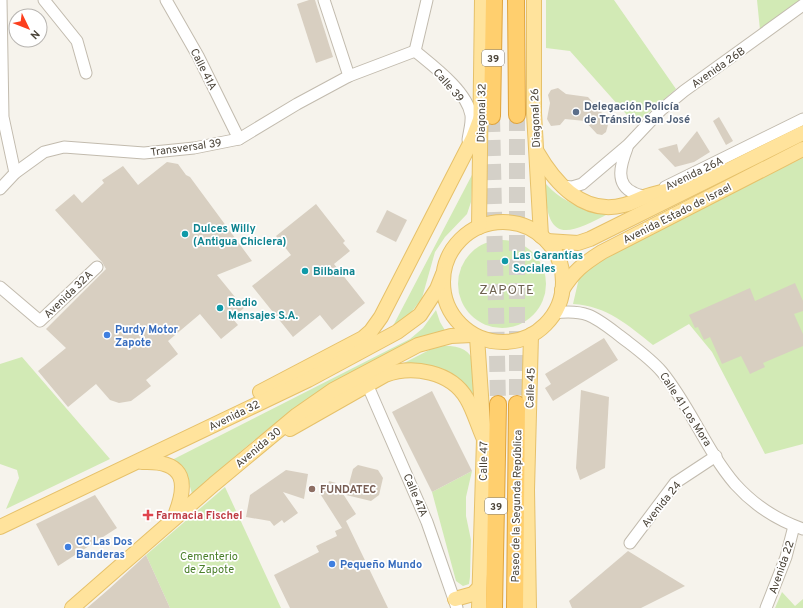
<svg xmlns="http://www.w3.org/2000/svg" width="803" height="608" font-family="Overpass,sans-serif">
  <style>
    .green { fill: #d2eab5 }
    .building { fill: #d8cfc1 }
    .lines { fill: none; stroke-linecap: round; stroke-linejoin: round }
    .highway-tunnel { stroke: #d4d0c8; stroke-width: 16; stroke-dasharray: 16 8; stroke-linecap: butt }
    .minor-casing { stroke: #c2bbae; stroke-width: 13 }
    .major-casing { stroke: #e6c16a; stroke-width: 16 }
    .highway-casing { stroke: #e0a43c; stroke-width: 18 }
    .minor { stroke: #fff; stroke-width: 11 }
    .major { stroke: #ffe39c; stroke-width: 14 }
    .highway { stroke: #ffcf6e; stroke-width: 16 }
    .service-dot { fill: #5c6f8a; stroke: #fff; stroke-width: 1.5 }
    .culture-dot { fill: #0f9aa8; stroke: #fff; stroke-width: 1.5 }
    .shop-dot { fill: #3f7fe0; stroke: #fff; stroke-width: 1.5 }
    .education-dot { fill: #8d6e63; stroke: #fff; stroke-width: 1.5 }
    .health-dot { fill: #e0444e; stroke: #fff; stroke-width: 1.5 }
    .labels { text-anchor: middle; stroke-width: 3.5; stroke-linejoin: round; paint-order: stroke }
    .shield { fill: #fff; stroke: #817c74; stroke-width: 1 }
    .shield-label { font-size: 10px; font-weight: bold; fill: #4b4439 }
    .street-label { font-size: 11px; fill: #4b4439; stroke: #fff }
    .service-label { font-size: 11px; font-weight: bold; fill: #4e5e75; stroke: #fff; text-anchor: start }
    .culture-label { font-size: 11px; font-weight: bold; fill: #0d838f; stroke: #fff; text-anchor: start }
    .shop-label { font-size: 11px; font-weight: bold; fill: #366cbe; stroke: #fff; text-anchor: start }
    .education-label { font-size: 11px; font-weight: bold; fill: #785e54; stroke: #fff; text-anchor: start }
    .health-label { font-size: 11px; font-weight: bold; fill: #be3a42; stroke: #fff; text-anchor: start }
    .park-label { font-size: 11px; fill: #4a7f2a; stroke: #fff }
    .quarter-label { font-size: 13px; letter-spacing: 1px; fill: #6e6250; stroke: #fff }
  </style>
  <rect width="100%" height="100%" fill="#f6f3ec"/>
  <g class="green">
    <path d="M546,0H614L676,89L635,124L570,51L546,48Z"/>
    <path d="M757,0H800L760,30Z"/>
    <path d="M803,158V444L765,454L712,352L689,324L653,345C628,325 607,306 573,304L579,278L593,261Z"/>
    <path d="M473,173L471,202L467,214L445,237L435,252L422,298L410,314L393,326Z"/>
    <path d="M545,183C563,203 584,210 610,213C566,236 546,244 545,183Z"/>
    <circle cx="502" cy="284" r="44"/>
    <path d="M436,310L440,322L446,332C413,345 379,357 348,374C291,406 241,451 192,494L187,476L170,461L410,339L423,328Z"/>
    <path d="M437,346C480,343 476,367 477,401C462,373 434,362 404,363Z"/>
    <path d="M22,357L110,459L6,509L19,478L17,470L0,464V364Z"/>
    <path d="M472,471L466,497V516L471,540L470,577L469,584L463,586L456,581L432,492Z"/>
    <path d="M225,487L281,608H170L146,555Z"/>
    <path d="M782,592L795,606L803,599V608H775Z"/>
  </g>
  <g class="building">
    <path d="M309,0H315L333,57L316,63L297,4Z"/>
    <path d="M558,88L566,94L588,97L609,121L606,132L602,135L597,134L585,121L565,119L560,125L551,126L547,119L550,103L548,95L551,90Z"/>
    <path d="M719,117L733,141L726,145L713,121Z"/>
    <path d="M697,131L710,152L694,162L675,167L658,149L677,144L679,153Z"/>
    <path d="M167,162L178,164L186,175L190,177L252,261L217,275L244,308L232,318L238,325L221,339L200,314L168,341L178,354L146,380L151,386L131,401L119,403L110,400L96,384L68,407L38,371L66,348L46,329L106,269L102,262L55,210L74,194L82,203L104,183L102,180L123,166L138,185Z"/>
    <path d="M316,204L345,241L343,243L350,251L334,264L365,303L332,330L320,315L293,337L252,286L291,255L276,236Z"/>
    <path d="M387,210L407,220L396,242L376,232Z"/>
    <path d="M795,283L803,301V311L794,314L803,334V346L763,363L765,367L750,374L741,356L722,364L710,337L704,340L698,327L695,328L689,315L750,288L755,301Z"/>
    <path d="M604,338L618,360L553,401L545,388L551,384L545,374Z"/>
    <path d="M581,390L609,397L605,468L580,480L576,468Z"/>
    <path d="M432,391L472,471L432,492L392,412Z"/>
    <path d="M358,465L378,470L383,478L379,495L371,501L346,495L353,469Z"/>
    <path d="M286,470L308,474L304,499L283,492L298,513L284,523L282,520L274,526L270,521L246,517L250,495Z"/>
    <path d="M329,481L336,483L356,514L346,521L388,608H290L274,575L319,552L316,546L337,536L335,531L342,528L319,492L327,488Z"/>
    <path d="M95,495L117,528L58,566L36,524Z"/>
    <path d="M628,551L685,586L641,608H572L569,601Z"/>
    <path d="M146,555L170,608H87L109,589Z"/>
  </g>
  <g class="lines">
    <g class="highway-tunnel">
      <path d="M517,115V404"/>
      <path d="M492,116L498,404"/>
    </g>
    <defs>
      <g id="minor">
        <path d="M1,0L3,117L15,173"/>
        <path d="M44,0L77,41L86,73"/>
        <path d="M166,0L198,56L239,139"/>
        <path d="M324,0L349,76"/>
        <path d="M415,51C433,66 467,91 471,115C472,123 469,132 468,140"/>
        <path d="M415,51L427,0"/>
        <path d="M627,148C621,164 614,184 634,193C638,195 645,197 649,195"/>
        <path d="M562,186L572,187L582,184L628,145L661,110L684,91L803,5"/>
        <path d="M665,187L803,119"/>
        <path d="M0,189L15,173L44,152L64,147L144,153L194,148L239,139L297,104L349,76L415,51"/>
        <path d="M0,287L40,321L97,267"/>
        <path d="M554,313C587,309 595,317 620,336C634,347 650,358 662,372C690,406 706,450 735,484C753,504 777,520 803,529"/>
        <path d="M367,384L427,522L457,608"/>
        <path d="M630,543L675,483L716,456"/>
        <path d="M766,608L786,557L794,526"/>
      </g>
      <g id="major">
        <path d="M534,0V113L541,236"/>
        <path d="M537,152C555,183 584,216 624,205C632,203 639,199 647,196C659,192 671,190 683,187"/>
        <circle cx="503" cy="282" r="60"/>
        <path d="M479,227L482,0"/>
        <path d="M547,241L578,243L590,239L803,133"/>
        <path d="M562,290C574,271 583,264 602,252L803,149"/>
        <path d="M477,337L484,439L479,608"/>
        <path d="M260,392L363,338L371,331L381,317L473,138L481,117"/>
        <path d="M290,429L385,375C412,365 451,371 467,399C474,411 478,426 484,439"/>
        <path d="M142,462C187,460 188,484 174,518"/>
        <path d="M0,527L308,380L397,332L420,315L437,289L443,274"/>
        <path d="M455,599L473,594L479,588"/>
        <path d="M72,608L214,484L297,415L333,390L418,345L451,336L472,335"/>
        <path d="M529,608L527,490L531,335"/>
      </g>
      <g id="highway">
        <path d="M516,0L517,115"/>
        <path d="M492,116L494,0"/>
        <path d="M494,608L498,404"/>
        <path d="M515,608L517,404"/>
      </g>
    </defs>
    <use href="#minor" class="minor-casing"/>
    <use href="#major" class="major-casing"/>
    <use href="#highway" class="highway-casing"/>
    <use href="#minor" class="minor"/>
    <use href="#major" class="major"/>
    <use href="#highway" class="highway"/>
  </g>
  <circle class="service-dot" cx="576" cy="112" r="4"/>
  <g class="culture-dot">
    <circle cx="185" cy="234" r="4"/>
    <circle cx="505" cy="261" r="4"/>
    <circle cx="305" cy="271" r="4"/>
    <circle cx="220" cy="308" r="4"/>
  </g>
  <g class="shop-dot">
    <circle cx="107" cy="335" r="4"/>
    <circle cx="68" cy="547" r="4"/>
    <circle cx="332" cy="564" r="4"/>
  </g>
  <circle class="education-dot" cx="312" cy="489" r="4"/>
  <path class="health-dot" d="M146 509h4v4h4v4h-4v4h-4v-4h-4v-4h4z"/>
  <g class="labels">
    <g class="shield">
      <rect x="482" y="50" width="22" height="16" rx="3"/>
      <rect x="485" y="498" width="22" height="16" rx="3"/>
    </g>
    <g class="shield-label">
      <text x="493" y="62">39</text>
      <text x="496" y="510">39</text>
    </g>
    <g class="street-label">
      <text transform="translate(718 67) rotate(-35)" y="4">Avenida 26B</text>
      <text transform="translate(204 69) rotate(63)" y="4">Calle 41A</text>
      <text transform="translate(449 85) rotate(49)" y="4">Calle 39</text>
      <text transform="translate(481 113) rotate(-89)" y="4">Diagonal 32</text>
      <text transform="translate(535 118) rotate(-92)" y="4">Diagonal 26</text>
      <text transform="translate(186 147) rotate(-8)" y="4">Transversal 39</text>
      <text transform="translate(694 173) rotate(-26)" y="4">Avenida 26A</text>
      <text transform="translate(677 213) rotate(-27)" y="4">Avenida Estado de Israel</text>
      <text transform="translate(68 294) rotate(-44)" y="4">Avenida 32A</text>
      <text transform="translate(530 388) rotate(-88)" y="4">Calle 45</text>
      <text transform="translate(686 409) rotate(57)" y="4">Calle 41 Los Mora</text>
      <text transform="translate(234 415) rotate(-26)" y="4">Avenida 32</text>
      <text transform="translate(258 447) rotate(-40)" y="4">Avenida 30</text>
      <text transform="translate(483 461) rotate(-89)" y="4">Calle 47</text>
      <text transform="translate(416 495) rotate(67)" y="4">Calle 47A</text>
      <text transform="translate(661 504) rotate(-51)" y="4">Avenida 24</text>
      <text transform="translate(516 506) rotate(-89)" y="4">Paseo de la Segunda República</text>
      <text transform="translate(781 567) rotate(-71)" y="4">Avenida 22</text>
    </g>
    <g class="service-label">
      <text x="584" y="110">Delegación Policía<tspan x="584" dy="13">de Tránsito San José</tspan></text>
    </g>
    <g class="culture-label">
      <text x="193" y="232">Dulces Willy<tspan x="193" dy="13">(Antigua Chiclera)</tspan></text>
      <text x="513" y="259">Las Garantías<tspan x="513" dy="13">Sociales</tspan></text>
      <text x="313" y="275">Bilbaina</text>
      <text x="228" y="306">Radio<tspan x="228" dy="13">Mensajes S.A.</tspan></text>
    </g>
    <g class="shop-label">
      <text x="115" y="333">Purdy Motor<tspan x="115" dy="13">Zapote</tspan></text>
      <text x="76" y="545">CC Las Dos<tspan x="76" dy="13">Banderas</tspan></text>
      <text x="340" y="568">Pequeño Mundo</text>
    </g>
    <g class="education-label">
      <text x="320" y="493">FUNDATEC</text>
    </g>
    <g class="health-label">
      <text x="156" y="519">Farmacia Fischel</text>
    </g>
    <g class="park-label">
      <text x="209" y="560">Cementerio<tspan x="209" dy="13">de Zapote</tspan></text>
    </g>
    <g class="quarter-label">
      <text x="507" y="294">ZAPOTE</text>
    </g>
  </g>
  <g transform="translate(28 28) rotate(133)"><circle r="19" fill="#ffffff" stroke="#b7b4b0"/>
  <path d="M0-3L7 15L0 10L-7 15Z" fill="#fc3f1d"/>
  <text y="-6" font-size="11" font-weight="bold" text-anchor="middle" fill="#4b4439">N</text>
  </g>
</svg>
